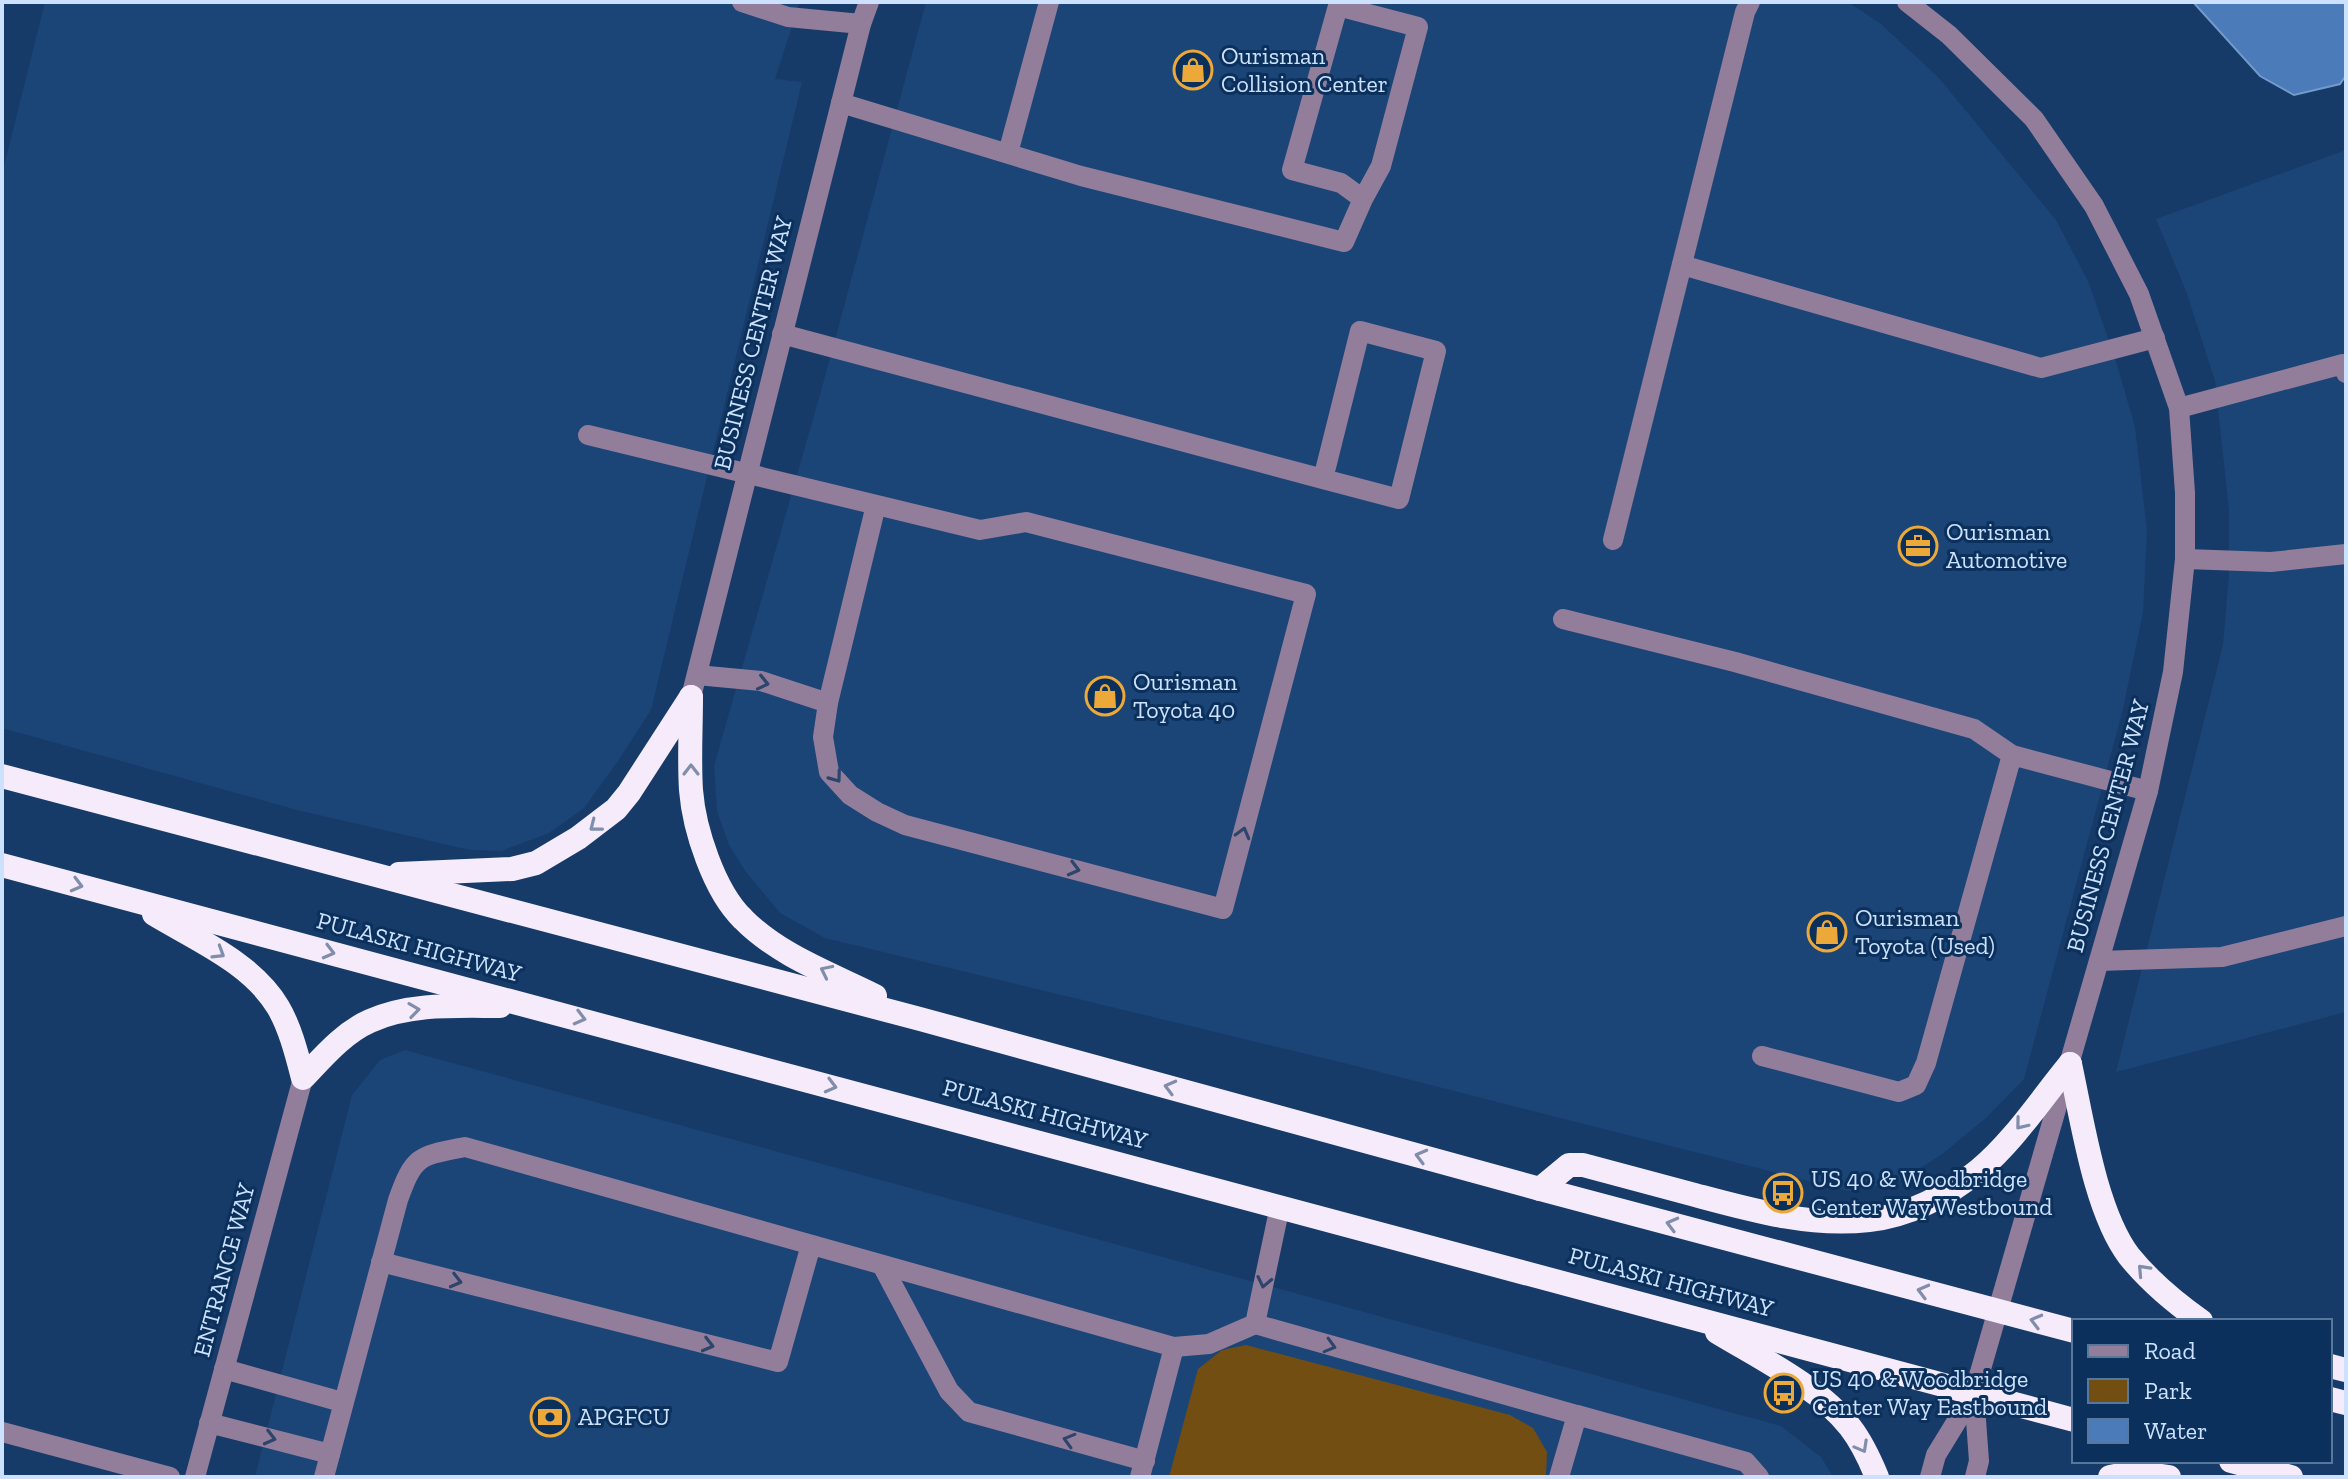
<svg xmlns="http://www.w3.org/2000/svg" width="2348" height="1479" font-family="'Zilla Slab',serif">
  <style>
    .built { fill: #1b4477 }
    .green { fill: #724e13 }
    .water { fill: #4b7bb9; stroke: #729acd; stroke-width: 2 }
    .lines { fill: none; stroke-linecap: round; stroke-linejoin: round }
    .minor { stroke: #927e9b; stroke-width: 20 }
    .highway { stroke: #f5ebfa; stroke-width: 24 }
    .oneway { stroke: #2d446c }
    .oneway2 { stroke: #808eab }
    .labels { text-anchor: middle; stroke-width: 6; stroke-linejoin: round; paint-order: stroke }
    .poi-label { font-size: 24px; fill: #cce1fd; stroke: #0b305c; text-anchor: start }
    .street-label { font-size: 24px; fill: #cce1fd; stroke: #0b305c }
  </style>
  <rect width="100%" height="100%" fill="#173b68"/>
  <g class="built">
    <path d="M45,2H800L775,79L802,82L651,710L618,761L584,808L549,833L501,851L470,850L297,810L2,728V174Z"/>
    <path d="M926,2H1848L1881,24L1938,77L2056,220L2088,281L2115,358L2135,427L2147,531L2143,612L2123,709L2024,1079L1987,1117L1941,1155L1896,1183L1848,1191L1352,1065L825,938L780,913L746,872L729,845L717,811L714,766L823,384Z"/>
    <path d="M2346,150V1012L2116,1072L2223,645L2229,575V510L2215,381L2186,291L2156,219Z"/>
    <path d="M405,1050L1781,1426L1821,1457L1833,1477H255L352,1095L380,1060Z"/>
  </g>
  <path class="green" d="M1246,1345L1510,1415L1533,1428L1547,1452L1546,1477H1169L1198,1369L1222,1350Z"/>
  <path class="water" d="M2193,2H2346V75L2340,84L2294,95L2260,76Z"/>
  <g class="lines">
    <g class="minor">
      <path d="M742,2L788,17L861,24"/>
      <path d="M1907,2L1949,35L2034,119L2094,206L2139,294L2179,408L2185,493V559L2173,672L2148,791L1974,1393L1936,1455L1930,1477"/>
      <path d="M841,103L1081,176L1344,242L1363,199L1381,166L1418,27L1338,6L1292,170L1341,183L1363,199"/>
      <path d="M1008,153L1049,2"/>
      <path d="M1682,265L2041,368L2155,338"/>
      <path d="M782,334L1323,479L1399,499L1436,351L1360,331L1323,479"/>
      <path d="M2179,408L2343,364L2346,373"/>
      <path d="M588,435L980,530L1026,522L1306,594L1223,909L905,825L877,812L850,795L829,772L823,737L828,703L876,505"/>
      <path d="M1613,540L1745,12L1750,2"/>
      <path d="M2185,559L2271,562L2346,554"/>
      <path d="M1563,619L1735,662L1974,729L2012,755L2148,791"/>
      <path d="M697,675L761,681L828,703"/>
      <path d="M691,697L861,24L869,2"/>
      <path d="M2099,961L2222,957L2346,926"/>
      <path d="M1762,1056L1899,1092L1916,1085L1926,1063L2012,755"/>
      <path d="M381,1262L778,1362L811,1245"/>
      <path d="M882,1265L949,1391L969,1412L1145,1461"/>
      <path d="M1255,1324L1577,1415"/>
      <path d="M1174,1347L1209,1344L1255,1324L1280,1206"/>
      <path d="M224,1369L342,1402"/>
      <path d="M1974,1393L1979,1461L1975,1477"/>
      <path d="M209,1423L330,1454"/>
      <path d="M2,1432L170,1477"/>
      <path d="M195,1477L303,1078"/>
      <path d="M324,1477L398,1200C414,1155 419,1156 465,1147L1174,1347L1140,1477"/>
      <path d="M1559,1477L1577,1415L1746,1462L1759,1477"/>
    </g>
    <g class="highway">
      <path d="M691,697C691,728 689,759 691,790C694,829 714,891 743,919C778,955 831,974 875,996"/>
      <path d="M2,776L920,1019L1540,1189L2074,1331"/>
      <path d="M2,865L2074,1420"/>
      <path d="M399,874L512,869L536,863L578,838L616,809L629,793L691,697"/>
      <path d="M154,914C197,940 252,963 278,1007C290,1027 297,1055 303,1078C323,1057 343,1033 370,1021C410,1003 457,1006 500,1006"/>
      <path d="M2070,1064C2082,1119 2095,1211 2129,1256C2150,1282 2174,1302 2201,1321"/>
      <path d="M1540,1189L1569,1165H1583C1620,1175 1657,1185 1695,1195C1751,1210 1810,1227 1869,1220C1908,1216 1949,1195 1979,1170C2014,1141 2041,1099 2070,1064"/>
      <path d="M1717,1332C1760,1358 1819,1387 1850,1427C1861,1441 1870,1460 1877,1477"/>
      <path d="M2330,1366L2346,1370"/>
      <path d="M2330,1399L2346,1403"/>
      <path d="M2231,1461L2291,1477"/>
      <path d="M2110,1477L2135,1472L2169,1477"/>
    </g>
  </g>
  <defs><path id="oneway-chevron" d="M-2-3.5L2.5 0L-2 3.5" fill="none" stroke-width="1.6" stroke-linecap="round" stroke-linejoin="round" transform="scale(2)"/></defs>
  <g class="oneway">
    <use href="#oneway-chevron" transform="translate(763 683) rotate(13)"/>
    <use href="#oneway-chevron" transform="translate(836 777) rotate(54)"/>
    <use href="#oneway-chevron" transform="translate(1243 833) rotate(-75)"/>
    <use href="#oneway-chevron" transform="translate(1074 869) rotate(15)"/>
    <use href="#oneway-chevron" transform="translate(456 1281) rotate(14)"/>
    <use href="#oneway-chevron" transform="translate(1264 1282) rotate(102)"/>
    <use href="#oneway-chevron" transform="translate(708 1345) rotate(14)"/>
    <use href="#oneway-chevron" transform="translate(1330 1346) rotate(16)"/>
    <use href="#oneway-chevron" transform="translate(270 1438) rotate(14)"/>
    <use href="#oneway-chevron" transform="translate(1069 1440) rotate(-164)"/>
  </g>
  <g class="oneway2">
    <use href="#oneway-chevron" transform="translate(691 770) rotate(-90)"/>
    <use href="#oneway-chevron" transform="translate(595 826) rotate(142)"/>
    <use href="#oneway-chevron" transform="translate(77 885) rotate(15)"/>
    <use href="#oneway-chevron" transform="translate(329 952) rotate(15)"/>
    <use href="#oneway-chevron" transform="translate(219 953) rotate(32)"/>
    <use href="#oneway-chevron" transform="translate(826 971) rotate(-154)"/>
    <use href="#oneway-chevron" transform="translate(414 1010) rotate(-8)"/>
    <use href="#oneway-chevron" transform="translate(580 1018) rotate(15)"/>
    <use href="#oneway-chevron" transform="translate(831 1086) rotate(15)"/>
    <use href="#oneway-chevron" transform="translate(1170 1087) rotate(-165)"/>
    <use href="#oneway-chevron" transform="translate(2021 1124) rotate(129)"/>
    <use href="#oneway-chevron" transform="translate(1421 1156) rotate(-165)"/>
    <use href="#oneway-chevron" transform="translate(1672 1224) rotate(-165)"/>
    <use href="#oneway-chevron" transform="translate(2143 1270) rotate(-133)"/>
    <use href="#oneway-chevron" transform="translate(1923 1291) rotate(-165)"/>
    <use href="#oneway-chevron" transform="translate(2036 1321) rotate(-165)"/>
    <use href="#oneway-chevron" transform="translate(1862 1447) rotate(61)"/>
  </g>
  <defs>
    <symbol id="shop-ring" viewBox="-11 -11 22 22"><circle r="9.5" fill="#0b305c" stroke="#eca93a" stroke-width="1.5"/><path d="M-5-2.5h2.3a2.7 3.5 0 0 1 5.4 0H5L5.5 6h-11ZM-1.5-2.5h3a1.5 2.3 0 0 0-3 0Z" fill="#eca93a"/></symbol>
    <symbol id="office-ring" viewBox="-11 -11 22 22"><circle r="9.5" fill="#0b305c" stroke="#eca93a" stroke-width="1.5"/><path d="M-6-3h4V-5.5h4V-3h4V5H-6ZM-1-4.5V-3h2v-1.5ZM-6 0V1H6V0Z" fill="#eca93a"/></symbol>
    <symbol id="bus-ring" viewBox="-11 -11 22 22"><circle r="9.5" fill="#0b305c" stroke="#eca93a" stroke-width="1.5"/><path d="M-5-6H5V4H4V6H2V4H-2V6H-4V4H-5ZM-3.5-4V0h7V-4ZM-3.5 1.2v1.5H-2V1.2ZM2 1.2v1.5H3.5V1.2Z" fill="#eca93a"/></symbol>
    <symbol id="bank-ring" viewBox="-11 -11 22 22"><circle r="9.5" fill="#0b305c" stroke="#eca93a" stroke-width="1.5"/><path d="M-6-4H6V4H-6ZM0-2.3a2.3 2.3 0 1 0 0 4.6a2.3 2.3 0 1 0 0-4.6Z" fill="#eca93a"/></symbol>
  </defs>
  <g fill-rule="evenodd">
    <use href="#shop-ring" x="1171" y="48" width="44" height="44"/>
    <use href="#office-ring" x="1896" y="524" width="44" height="44"/>
    <use href="#shop-ring" x="1083" y="674" width="44" height="44"/>
    <use href="#shop-ring" x="1805" y="910" width="44" height="44"/>
    <use href="#bus-ring" x="1761" y="1171" width="44" height="44"/>
    <use href="#bus-ring" x="1762" y="1371" width="44" height="44"/>
    <use href="#bank-ring" x="528" y="1395" width="44" height="44"/>
  </g>
  <g class="labels">
    <g class="poi-label">
      <text x="1221" y="64">Ourisman<tspan x="1221" dy="28">Collision Center</tspan></text>
      <text x="1946" y="540">Ourisman<tspan x="1946" dy="28">Automotive</tspan></text>
      <text x="1133" y="690">Ourisman<tspan x="1133" dy="28">Toyota 40</tspan></text>
      <text x="1855" y="926">Ourisman<tspan x="1855" dy="28">Toyota (Used)</tspan></text>
      <text x="1811" y="1187">US 40 &amp; Woodbridge<tspan x="1811" dy="28">Center Way Westbound</tspan></text>
      <text x="1812" y="1387">US 40 &amp; Woodbridge<tspan x="1812" dy="28">Center Way Eastbound</tspan></text>
      <text x="578" y="1425">APGFCU</text>
    </g>
    <g class="street-label">
      <text transform="translate(753 343) rotate(-76)" y="8">BUSINESS CENTER WAY</text>
      <text transform="translate(2108 826) rotate(-75)" y="8">BUSINESS CENTER WAY</text>
      <text transform="translate(419 947) rotate(15)" y="8">PULASKI HIGHWAY</text>
      <text transform="translate(1045 1114) rotate(15)" y="8">PULASKI HIGHWAY</text>
      <text transform="translate(224 1270) rotate(-75)" y="8">ENTRANCE WAY</text>
      <text transform="translate(1671 1282) rotate(15)" y="8">PULASKI HIGHWAY</text>
    </g>
  </g>
  <rect width="2348" height="1479" fill="none" stroke="#cce1fd" stroke-width="8"/>
  <rect x="2072" y="1319" width="260" height="144" fill="#0b305c" stroke="#58779c" stroke-width="2"/>
  <rect x="2088" y="1345" width="40" height="12" fill="#927e9b" stroke="#58779c" stroke-width="2"/>
  <text x="2144" y="1359" font-size="24" fill="#cce1fd">Road</text>
  <rect x="2088" y="1379" width="40" height="24" fill="#724e13" stroke="#58779c" stroke-width="2"/>
  <text x="2144" y="1399" font-size="24" fill="#cce1fd">Park</text>
  <rect x="2088" y="1419" width="40" height="24" fill="#4b7bb9" stroke="#58779c" stroke-width="2"/>
  <text x="2144" y="1439" font-size="24" fill="#cce1fd">Water</text>
</svg>
